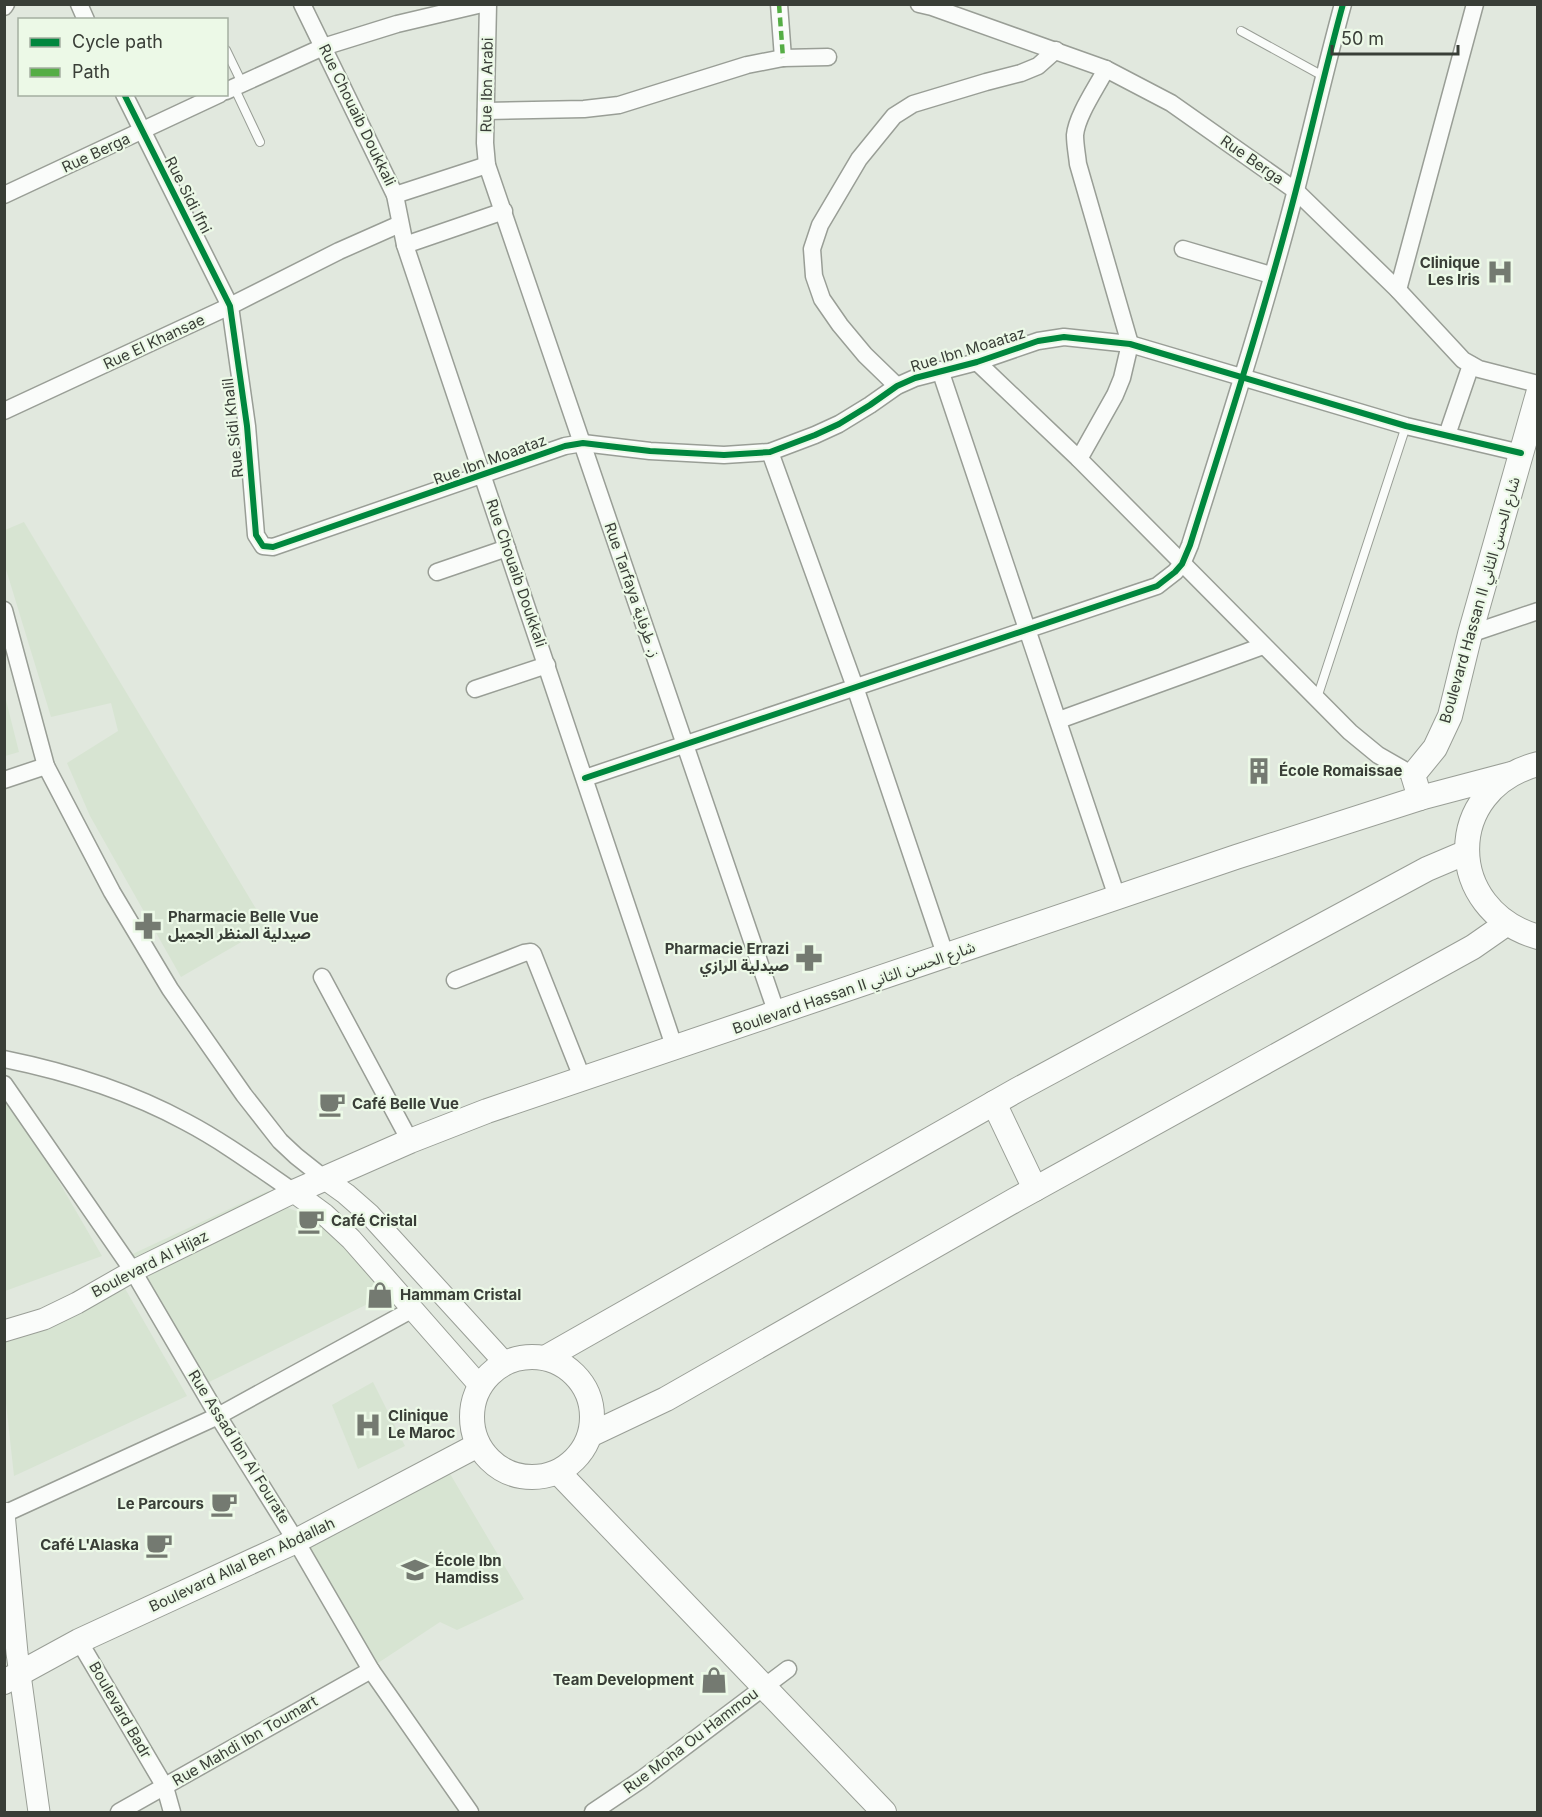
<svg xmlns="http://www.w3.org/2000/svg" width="1542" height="1817" font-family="Inter,'Noto Sans Arabic',sans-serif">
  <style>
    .built { fill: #d7e4d2 }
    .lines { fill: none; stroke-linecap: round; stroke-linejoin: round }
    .service-casing { stroke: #999e96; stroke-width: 10 }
    .minor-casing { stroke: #999e96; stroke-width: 19 }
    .tertiary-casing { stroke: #999e96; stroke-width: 23 }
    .secondary-casing { stroke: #999e96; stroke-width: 26 }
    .service { stroke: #fafcfa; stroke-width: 8 }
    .minor { stroke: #fafcfa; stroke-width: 16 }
    .tertiary { stroke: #fafcfa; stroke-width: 21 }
    .secondary { stroke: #fafcfa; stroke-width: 24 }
    .quiet { stroke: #55ad45; stroke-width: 4.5; stroke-dasharray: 9 4.5; stroke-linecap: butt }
    .cycleway-casing { stroke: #ecf9e7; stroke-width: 10 }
    .cycleway { stroke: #00873e; stroke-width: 6 }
    .labels { text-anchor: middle; stroke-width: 4.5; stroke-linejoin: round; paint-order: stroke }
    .street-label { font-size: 15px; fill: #393e37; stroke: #ecf9e7 }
    .poi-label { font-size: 15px; font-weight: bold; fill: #393e37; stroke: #ecf9e7; text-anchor: start }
  </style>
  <rect width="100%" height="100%" fill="#e1e8de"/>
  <g class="built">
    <path d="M24,522L267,927L181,977L90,816L67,763L118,731L111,703L51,717L5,566V530Z"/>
    <path d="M5,696L19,752L5,756H4Z"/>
    <path d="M4,1087L102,1256L5,1291H4Z"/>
    <path d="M268,1191L281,1205L296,1211H324L390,1293L203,1385L124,1258Z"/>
    <path d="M116,1273L187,1396L14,1476L5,1394L4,1336Z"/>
    <path d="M373,1382L405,1446L358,1469L332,1405Z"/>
    <path d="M446,1467L524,1599L457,1630L440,1622L375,1665L306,1541Z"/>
  </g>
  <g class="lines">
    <defs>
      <g id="service">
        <path d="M1241,31L1323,76"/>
        <path d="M226,50L242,83"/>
        <path d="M234,87L260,142"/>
        <path d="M1317,698L1406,426"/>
      </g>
      <g id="minor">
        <path d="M79,4L86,20"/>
        <path d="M302,4L395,195L405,245L675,1049"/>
        <path d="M488,4L485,143L487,165L777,1014"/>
        <path d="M779,4L783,58"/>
        <path d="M919,4L932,7L1106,69L1171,103L1296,191L1398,290L1463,360L1479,369L1538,384"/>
        <path d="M4,7L6,4"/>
        <path d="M226,91L323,47L397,24L482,4"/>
        <path d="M124,94L230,306L247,426L256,535L263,546L273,547L565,446L583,443L650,451L724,455L770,452L815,435L839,424L870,405L897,386L915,378L977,362L1038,341L1064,337L1130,344L1406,426L1521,453"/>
        <path d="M486,111L584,109L619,105L747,65L783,58L828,57"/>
        <path d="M4,195L220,94"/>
        <path d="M395,195L487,165"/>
        <path d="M405,245L504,211"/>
        <path d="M1183,249L1271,275"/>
        <path d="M1398,290L1475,4"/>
        <path d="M977,362L1079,459L1350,732L1378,755L1413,775"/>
        <path d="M940,370L1117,897"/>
        <path d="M897,386L865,355L840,325L822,299L814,276L812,249L820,225L859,159L894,116L913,104L986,82L1021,73L1038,66L1056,50"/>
        <path d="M4,411L230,306L339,251L400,224"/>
        <path d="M1447,435L1471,365"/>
        <path d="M770,452L855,687L946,957"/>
        <path d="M1079,459L1115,395L1122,378L1130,344L1078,164C1077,154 1075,145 1075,135C1077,115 1097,87 1106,69"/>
        <path d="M437,572L507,548"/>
        <path d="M4,610L46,766L112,892L170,989L244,1095L280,1141L296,1156L325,1179"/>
        <path d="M1470,634L1538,611"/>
        <path d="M475,689L547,665"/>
        <path d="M1059,720L1263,646"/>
        <path d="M585,778L1157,586L1175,572L1182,564L1190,545C1227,427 1265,310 1296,190C1312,128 1326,66 1343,4"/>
        <path d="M4,780L46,766"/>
        <path d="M322,977L410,1141"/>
        <path d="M455,980L524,953L531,952L533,954L583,1080"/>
        <path d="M4,1059C68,1072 129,1091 186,1122C224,1142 259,1168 294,1192"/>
        <path d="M4,1084L133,1271L218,1416L296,1541L371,1670L470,1812"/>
        <path d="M4,1514L218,1416L413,1309"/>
        <path d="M79,1641L165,1787L172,1812"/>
        <path d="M119,1812L371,1670"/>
        <path d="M593,1812L642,1779L788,1669"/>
      </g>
      <g id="tertiary">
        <path d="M325,1179L346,1194L370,1215L505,1363"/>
        <path d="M4,1331L44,1319L77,1303L133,1271L294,1192L324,1214L351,1239L480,1386"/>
        <path d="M4,1513L17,1653L39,1812"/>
      </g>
      <g id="secondary">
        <path d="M1538,764C1443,789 1444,910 1538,937"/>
        <path d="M1420,798L1413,775L1435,748L1450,716L1470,634L1538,394"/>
        <path d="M994,1103L1035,1189"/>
        <path d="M294,1192L410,1141L487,1111L1236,857L1420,798L1511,774"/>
        <circle cx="532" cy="1417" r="60"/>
        <path d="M545,1358L1017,1090L1427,869L1467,852"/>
        <path d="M590,1435L666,1399L1015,1200L1473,947L1506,924"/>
        <path d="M558,1472L884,1812"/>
        <path d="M4,1682L79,1641L296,1541L478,1445"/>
      </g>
    </defs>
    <use href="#service" class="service-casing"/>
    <use href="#minor" class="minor-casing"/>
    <use href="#tertiary" class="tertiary-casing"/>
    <use href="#secondary" class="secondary-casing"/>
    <use href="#service" class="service"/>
    <use href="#minor" class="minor"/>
    <use href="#tertiary" class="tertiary"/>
    <use href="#secondary" class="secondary"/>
    <path class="quiet" d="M779,4L783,58"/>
    <defs>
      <g id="cycleway">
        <path d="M124,94L230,306L247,426L256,535L263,546L273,547L565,446L583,443L650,451L724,455L770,452L815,435L839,424L870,405L897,386L915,378L977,362L1038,341L1064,337L1130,344L1406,426L1521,453"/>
        <path d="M585,778L1157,586L1175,572L1182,564L1190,545C1227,427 1265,310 1296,190C1312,128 1326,66 1343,4"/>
      </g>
    </defs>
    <use href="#cycleway" class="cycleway-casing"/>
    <use href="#cycleway" class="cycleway"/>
  </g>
  <defs>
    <symbol id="hospital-bare" viewBox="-9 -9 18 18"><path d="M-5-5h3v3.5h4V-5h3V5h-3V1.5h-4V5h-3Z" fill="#747a71" stroke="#ecf9e7" stroke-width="2.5" paint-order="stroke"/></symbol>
    <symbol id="building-bare" viewBox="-9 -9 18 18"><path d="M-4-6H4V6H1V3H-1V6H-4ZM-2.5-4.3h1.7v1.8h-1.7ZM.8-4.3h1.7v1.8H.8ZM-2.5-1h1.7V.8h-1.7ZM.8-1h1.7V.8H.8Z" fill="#747a71" stroke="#ecf9e7" stroke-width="2.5" paint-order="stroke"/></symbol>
    <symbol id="pharmacy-bare" viewBox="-9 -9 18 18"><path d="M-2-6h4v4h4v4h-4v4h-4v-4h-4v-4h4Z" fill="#747a71" stroke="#ecf9e7" stroke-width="2.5" paint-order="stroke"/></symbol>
    <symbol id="cafe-bare" viewBox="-9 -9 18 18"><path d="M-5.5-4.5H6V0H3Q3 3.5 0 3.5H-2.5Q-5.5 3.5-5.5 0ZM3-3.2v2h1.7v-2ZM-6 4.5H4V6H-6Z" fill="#747a71" stroke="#ecf9e7" stroke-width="2.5" paint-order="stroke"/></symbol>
    <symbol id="shop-bare" viewBox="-9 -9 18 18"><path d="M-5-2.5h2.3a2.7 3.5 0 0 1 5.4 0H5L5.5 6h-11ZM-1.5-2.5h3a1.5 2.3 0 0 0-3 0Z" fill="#747a71" stroke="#ecf9e7" stroke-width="2.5" paint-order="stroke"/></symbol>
    <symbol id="school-bare" viewBox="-9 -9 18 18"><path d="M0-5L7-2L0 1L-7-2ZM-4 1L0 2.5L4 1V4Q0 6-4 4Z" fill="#747a71" stroke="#ecf9e7" stroke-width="2.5" paint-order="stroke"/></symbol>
  </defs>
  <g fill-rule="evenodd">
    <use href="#hospital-bare" x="1481" y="253" width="38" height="38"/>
    <use href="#building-bare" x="1240" y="752" width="38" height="38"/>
    <use href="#pharmacy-bare" x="129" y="907" width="38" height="38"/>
    <use href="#pharmacy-bare" x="790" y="939" width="38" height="38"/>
    <use href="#cafe-bare" x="313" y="1085" width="38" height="38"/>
    <use href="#cafe-bare" x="292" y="1202" width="38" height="38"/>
    <use href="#shop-bare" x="361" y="1276" width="38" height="38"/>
    <use href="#hospital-bare" x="349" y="1406" width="38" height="38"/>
    <use href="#cafe-bare" x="205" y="1485" width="38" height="38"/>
    <use href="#cafe-bare" x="140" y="1526" width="38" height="38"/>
    <use href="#school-bare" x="396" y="1551" width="38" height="38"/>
    <use href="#shop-bare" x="695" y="1661" width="38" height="38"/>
  </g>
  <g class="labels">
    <g class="street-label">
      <text transform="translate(487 85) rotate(-89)" y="5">Rue Ibn Arabi</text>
      <text transform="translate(357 115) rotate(64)" y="5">Rue Chouaib Doukkali</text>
      <text transform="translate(96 153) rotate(-25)" y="5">Rue Berga</text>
      <text transform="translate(1252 160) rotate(35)" y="5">Rue Berga</text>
      <text transform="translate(188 195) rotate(63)" y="5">Rue Sidi Ifni</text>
      <text transform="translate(154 342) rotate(-25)" y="5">Rue El Khansae</text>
      <text transform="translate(968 350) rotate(-17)" y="5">Rue Ibn Moaataz</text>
      <text transform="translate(233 428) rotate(-96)" y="5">Rue Sidi Khalil</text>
      <text transform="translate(490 460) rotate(-20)" y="5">Rue Ibn Moaataz</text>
      <text transform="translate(516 573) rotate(71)" y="5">Rue Chouaib Doukkali</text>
      <text transform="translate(632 590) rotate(71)" y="5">Rue Tarfaya ز. طرفاية</text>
      <text transform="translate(1480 600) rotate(-74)" y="5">Boulevard Hassan II شارع الحسن الثاني</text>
      <text transform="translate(854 988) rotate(-19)" y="5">Boulevard Hassan II شارع الحسن الثاني</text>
      <text transform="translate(150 1264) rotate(-27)" y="5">Boulevard Al Hijaz</text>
      <text transform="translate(239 1447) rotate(58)" y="5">Rue Assad Ibn Al Fourate</text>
      <text transform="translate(242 1565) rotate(-25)" y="5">Boulevard Allal Ben Abdallah</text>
      <text transform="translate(120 1710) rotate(60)" y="5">Boulevard Badr</text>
      <text transform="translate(245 1741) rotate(-30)" y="5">Rue Mahdi Ibn Toumart</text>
      <text transform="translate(691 1741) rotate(-37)" y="5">Rue Moha Ou Hammou</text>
    </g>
    <g class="poi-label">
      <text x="1480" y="268" text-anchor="end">Clinique<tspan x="1480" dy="17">Les Iris</tspan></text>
      <text x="1279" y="776">École Romaissae</text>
      <text x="168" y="922">Pharmacie Belle Vue<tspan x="168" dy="17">صيدلية المنظر الجميل</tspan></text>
      <text x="789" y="954" text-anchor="end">Pharmacie Errazi<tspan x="789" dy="17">صيدلية الرازي</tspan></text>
      <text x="352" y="1109">Café Belle Vue</text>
      <text x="331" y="1226">Café Cristal</text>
      <text x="400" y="1300">Hammam Cristal</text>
      <text x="388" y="1421">Clinique<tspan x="388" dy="17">Le Maroc</tspan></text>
      <text x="204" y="1509" text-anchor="end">Le Parcours</text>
      <text x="139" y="1550" text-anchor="end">Café L'Alaska</text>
      <text x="435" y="1566">École Ibn<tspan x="435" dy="17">Hamdiss</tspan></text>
      <text x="694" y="1685" text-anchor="end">Team Development</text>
    </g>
  </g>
  <rect width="1542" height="1817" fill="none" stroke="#393e37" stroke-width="12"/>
  <rect x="18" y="18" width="210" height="78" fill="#ecf9e7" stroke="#a4aea1" stroke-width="1.5"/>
  <rect x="30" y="38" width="30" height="9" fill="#00873e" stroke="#a4aea1" stroke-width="1.5"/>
  <text x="72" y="48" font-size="18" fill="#393e37">Cycle path</text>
  <rect x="30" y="68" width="30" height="9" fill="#55ad45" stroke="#a4aea1" stroke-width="1.5"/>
  <text x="72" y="78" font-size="18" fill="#393e37">Path</text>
  <path d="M1332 45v9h126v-9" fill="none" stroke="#393e37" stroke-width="3"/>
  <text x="1341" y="45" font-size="18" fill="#393e37" stroke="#ecf9e7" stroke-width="4.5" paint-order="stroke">50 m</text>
</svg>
